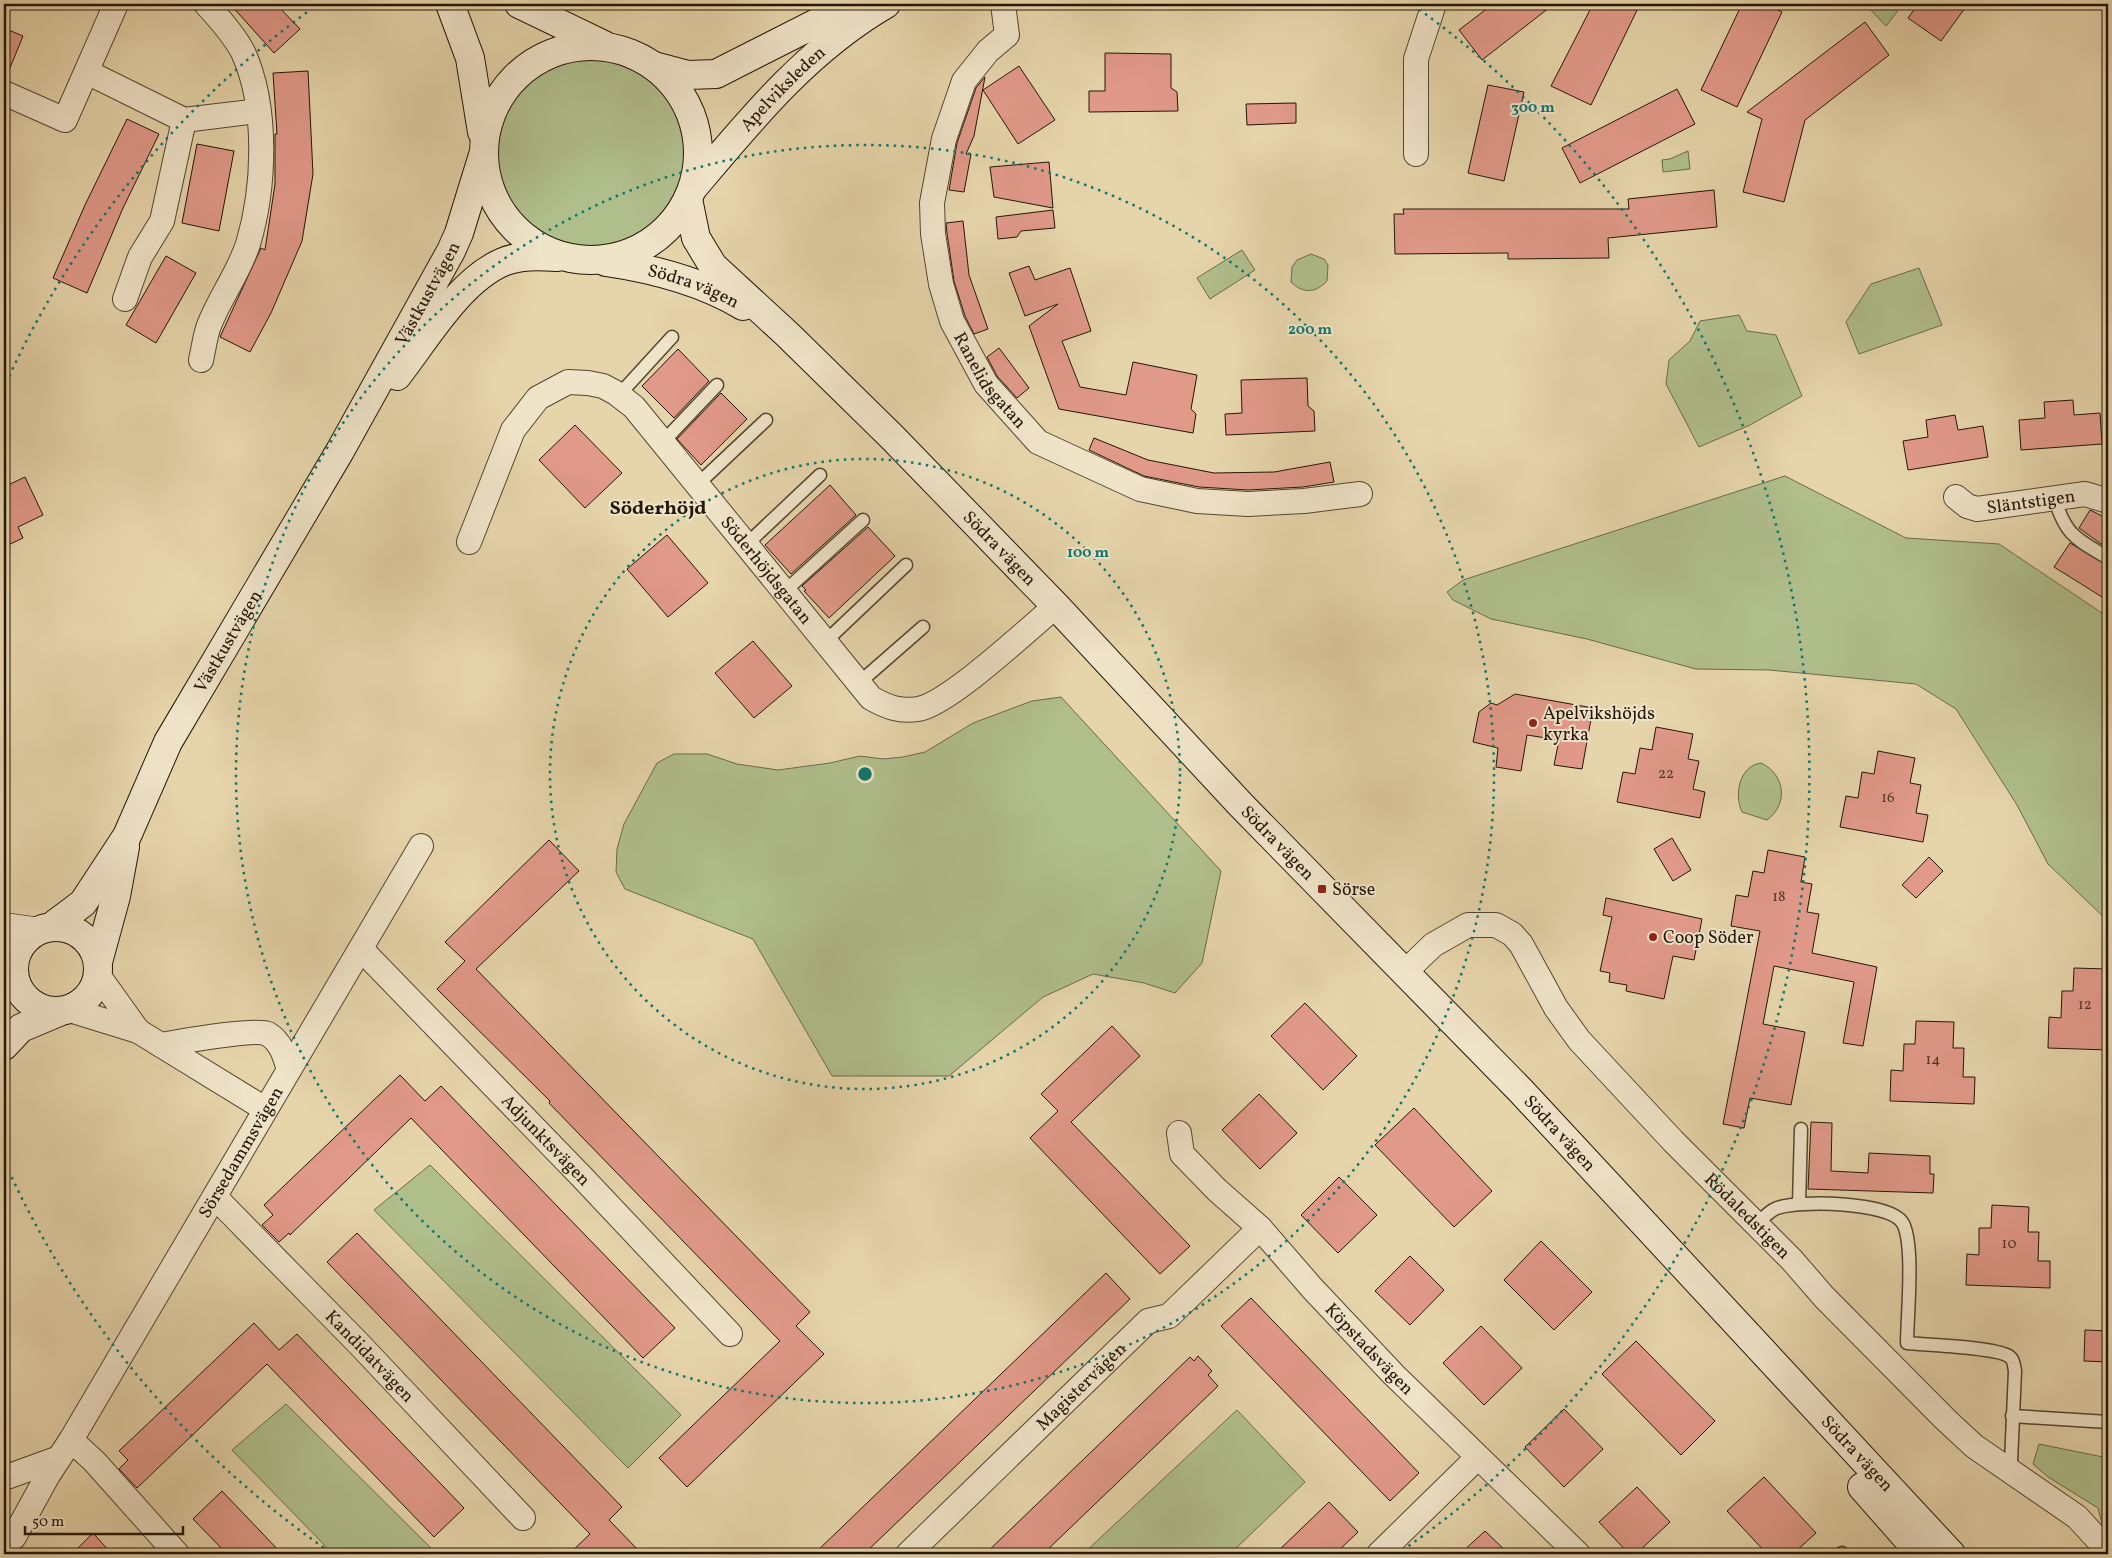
<svg xmlns="http://www.w3.org/2000/svg" width="2112" height="1558" font-family="Vollkorn,serif">
  <style>
    .green { fill: #b0be8c; stroke: #6a6a4a }
    .building { fill: #e19989; stroke: #241608 }
    .lines { fill: none; stroke-linecap: round; stroke-linejoin: round }
    .lane-casing { stroke: #544630; stroke-width: 15 }
    .street-casing { stroke: #544630; stroke-width: 26 }
    .secondary-casing { stroke: #241608; stroke-width: 30 }
    .lane { stroke: #efe3c8; stroke-width: 12 }
    .street { stroke: #efe3c8; stroke-width: 24 }
    .secondary { stroke: #efe3c8; stroke-width: 28 }
    .ring { fill: none; stroke: #0f766e; stroke-width: 2.5; stroke-dasharray: 2.5 5 }
    .poi-dot { fill: #8f2418; stroke: #efe3c8; stroke-width: 2 }
    .labels { text-anchor: middle; stroke-width: 4; stroke-linejoin: round; paint-order: stroke }
    .number-label { font-size: 15px; fill: #533728 }
    .street-label { font-size: 18px; fill: #241608; stroke: #efe3c8 }
    .poi-label { font-size: 18px; fill: #241608; stroke: #efe3c8; text-anchor: start }
    .quarter-label { font-size: 20px; font-weight: bold; fill: #241608; stroke: #efe3c8 }
    .centre { fill: #0f766e; stroke: #efe3c8; stroke-width: 2.5 }
    .ring-label { font-size: 15px; text-anchor: middle; font-weight: bold; fill: #0f766e; stroke: #efe3c8; stroke-width: 4; stroke-linejoin: round; paint-order: stroke }
  </style>
  <rect width="100%" height="100%" fill="#e6d4aa"/>
  <filter id="stains"><feTurbulence type="fractalNoise" baseFrequency=".004" numOctaves="4"/><feColorMatrix values="0 0 0 0 .2 0 0 0 0 .09 0 0 0 0 .02 0 0 0 .5 -.17"/></filter>
  <radialGradient id="worn" r=".72"><stop offset=".6" stop-color="#630" stop-opacity="0"/><stop offset="1" stop-color="#630" stop-opacity=".3"/></radialGradient>
  <g class="green">
    <path d="M1865,4H1903L1886,26Z"/>
    <circle cx="590" cy="155" r="95"/>
    <path d="M1688,151L1690,169L1663,172L1662,160L1670,159Z"/>
    <path d="M1242,250L1255,270L1210,299L1197,278Z"/>
    <path d="M1311,254L1324,259L1328,265L1327,281C1316,293 1303,294 1291,282L1292,267L1297,260Z"/>
    <path d="M1919,268L1942,325L1859,354L1846,322L1871,284Z"/>
    <path d="M1739,315L1747,331L1776,335L1802,396L1750,425L1699,447L1666,384L1669,360L1690,341L1700,321Z"/>
    <path d="M1785,476L1906,538L1999,544L2108,617V921L2048,864L2017,805L1956,709L1916,684L1769,670L1696,669L1587,639L1491,619L1453,600L1447,592L1463,580Z"/>
    <path d="M1061,697L1221,871L1202,963L1175,993L1144,983L1093,974L1043,997L949,1076H832L753,939L625,889L616,872L617,849L624,824L657,763L674,754H707L737,764L778,770L830,763L860,756L883,759L903,757L925,752L973,723L1032,701Z"/>
    <path d="M1761,763C1785,774 1789,804 1767,820L1742,812C1734,795 1739,766 1761,763Z"/>
    <path d="M430,1165L681,1415L628,1468L374,1210Z"/>
    <path d="M286,1404L437,1554H333L232,1450Z"/>
    <path d="M1237,1410L1305,1482L1230,1554H1083Z"/>
    <path d="M2039,1444L2108,1458V1547L2098,1508L2048,1477L2033,1464Z"/>
  </g>
  <g class="building">
    <path d="M230,4H276L300,29L274,53Z"/>
    <path d="M1493,4H1554L1482,60L1459,30Z"/>
    <path d="M1593,4H1640L1591,105L1551,86Z"/>
    <path d="M1742,4H1765L1782,12L1737,107L1701,90Z"/>
    <path d="M1918,4H1968L1941,41L1908,18Z"/>
    <path d="M1865,22L1889,55L1805,120L1784,202L1743,192L1762,119L1747,112Z"/>
    <path d="M4,28L23,36L5,80L4,79Z"/>
    <path d="M1105,53L1171,54V88L1177,92L1178,111L1089,112V91H1105Z"/>
    <path d="M1019,66L1055,120L1018,144L983,90Z"/>
    <path d="M308,71L313,174L302,241L271,313L250,352L220,337L261,248L265,250L275,184V134H277L273,73Z"/>
    <path d="M985,77L974,136L966,154H971L964,192L949,190L957,143L976,88Z"/>
    <path d="M1488,85L1524,92L1504,181L1468,173Z"/>
    <path d="M1677,89L1695,124L1580,183L1562,148Z"/>
    <path d="M1296,103V123L1247,125L1246,104Z"/>
    <path d="M127,119L159,134L123,208L87,293L53,278L85,205Z"/>
    <path d="M197,144L234,151L219,231L182,223Z"/>
    <path d="M1049,162L1053,208L994,197L990,167Z"/>
    <path d="M1714,190L1717,227L1608,238L1609,258L1508,259V253L1395,254L1394,214H1404L1403,209H1629L1628,199Z"/>
    <path d="M1053,210L1055,228L1021,231L1017,237L998,239L996,217Z"/>
    <path d="M963,221L969,275L988,329L974,334L965,316L954,281L947,233L946,223Z"/>
    <path d="M166,256L196,273L156,343L126,325Z"/>
    <path d="M1029,266L1035,280L1070,268L1091,331L1062,341L1080,387L1126,395L1133,362L1197,375L1191,409L1196,414L1193,433L1059,409L1029,326L1058,304L1025,316L1009,273Z"/>
    <path d="M999,348L1029,388L1017,398L997,376L987,357Z"/>
    <path d="M678,349L709,381L674,418L642,386Z"/>
    <path d="M1307,378L1308,406L1314,411L1315,431L1226,435L1225,414L1242,413L1241,380Z"/>
    <path d="M721,393L747,419L701,465L677,439Z"/>
    <path d="M2073,400L2074,415L2100,413L2102,444L2021,450L2019,420L2045,418L2044,402Z"/>
    <path d="M1955,415L1958,430L1983,426L1988,457L1908,470L1903,441L1928,437L1926,420Z"/>
    <path d="M575,425L622,473L585,508L539,460Z"/>
    <path d="M1094,438L1148,460L1214,473L1274,472L1330,462L1334,482L1303,487L1248,490L1199,487L1144,476L1089,450Z"/>
    <path d="M25,477L43,515L18,527L23,538L4,547V487Z"/>
    <path d="M830,485L856,515L791,574L765,545Z"/>
    <path d="M2090,510L2108,519V549L2079,528Z"/>
    <path d="M868,527L895,556L829,618L804,591L806,590L802,586Z"/>
    <path d="M667,535L708,583L668,617L627,569Z"/>
    <path d="M2070,543L2108,566V587L2102,597L2054,567Z"/>
    <path d="M753,641L792,686L754,718L715,673Z"/>
    <path d="M1515,694L1593,708L1582,769L1554,765L1559,740L1527,735L1521,771L1496,767L1498,748L1473,742L1479,712L1491,703L1497,705Z"/>
    <path d="M1656,727L1693,734L1688,759L1699,761L1693,789L1705,792L1700,818L1617,802L1623,772L1635,774L1640,748L1652,750Z"/>
    <path d="M1878,751L1915,758L1910,783L1921,785L1916,813L1928,815L1923,842L1840,827L1846,796L1858,798L1862,772L1874,774Z"/>
    <path d="M1672,838L1691,870L1673,881L1654,849Z"/>
    <path d="M549,840L579,871L476,969L810,1312L796,1326L824,1354L687,1487L659,1458L780,1341L549,1103L550,1101L437,989L465,961L445,942Z"/>
    <path d="M1768,850L1805,857L1801,882L1812,884L1807,912L1819,914L1812,953L1877,967L1863,1046L1843,1043L1854,982L1774,966L1763,1024L1805,1032L1791,1105L1750,1098L1744,1128L1723,1124L1760,931L1731,926L1736,895L1748,897L1753,871L1764,873Z"/>
    <path d="M1929,857L1943,871L1916,898L1902,885Z"/>
    <path d="M1606,898L1702,919L1694,960L1673,956L1664,999L1626,991L1627,985L1609,982L1610,973L1600,971L1612,917L1603,915Z"/>
    <path d="M2074,968L2108,969V1050L2048,1048L2049,1017L2061,1018L2062,991H2073Z"/>
    <path d="M1305,1003L1357,1056L1323,1090L1271,1036Z"/>
    <path d="M1916,1021L1954,1022L1953,1048H1964L1963,1077H1975L1974,1104L1890,1101L1891,1070L1903,1071L1904,1044H1915Z"/>
    <path d="M1112,1026L1140,1056L1071,1122L1190,1246L1160,1274L1030,1138L1058,1111L1041,1094Z"/>
    <path d="M400,1075L425,1101L441,1086L675,1328L643,1358L411,1118L290,1235L289,1233L279,1242L262,1225L273,1215L264,1205Z"/>
    <path d="M1259,1094L1297,1133L1260,1169L1222,1130Z"/>
    <path d="M1414,1108L1492,1191L1454,1227L1375,1145Z"/>
    <path d="M1811,1122L1832,1123L1831,1171L1868,1173L1869,1153L1930,1156V1174H1934L1933,1193L1808,1189Z"/>
    <path d="M1339,1177L1377,1215L1338,1253L1301,1215Z"/>
    <path d="M1992,1205L2029,1207L2028,1232H2039L2038,1261H2050V1288L1966,1285L1967,1254L1979,1255V1228H1991Z"/>
    <path d="M357,1233L622,1507L609,1520L642,1554H569L590,1534L327,1262Z"/>
    <path d="M1541,1241L1592,1292L1554,1330L1504,1280Z"/>
    <path d="M1410,1256L1444,1290L1410,1325L1375,1291Z"/>
    <path d="M1106,1273L1130,1299L864,1554H814Z"/>
    <path d="M1251,1298L1419,1473L1390,1501L1221,1326Z"/>
    <path d="M254,1323L279,1350L297,1334L464,1508L434,1537L267,1364L137,1488L119,1469L128,1460L119,1451Z"/>
    <path d="M1481,1326L1522,1368L1484,1405L1443,1363Z"/>
    <path d="M2085,1330L2108,1331V1362L2084,1361Z"/>
    <path d="M1636,1341L1715,1421L1681,1455L1602,1374Z"/>
    <path d="M1198,1356L1212,1371L1208,1375L1218,1386L1043,1554H985L1190,1357L1194,1361Z"/>
    <path d="M1564,1409L1603,1449L1564,1487L1525,1447Z"/>
    <path d="M1764,1477L1816,1533L1793,1554H1767L1727,1511Z"/>
    <path d="M1637,1487L1670,1522L1636,1554H1629L1599,1522Z"/>
    <path d="M222,1491L282,1554H227L193,1519Z"/>
    <path d="M1329,1502L1358,1532L1335,1554H1275Z"/>
    <path d="M1485,1531L1509,1554H1460Z"/>
    <path d="M93,1533L112,1554H72Z"/>
  </g>
  <g class="lines">
    <defs>
      <g id="lane">
        <path d="M619,395L672,337"/>
        <path d="M662,443L717,385"/>
        <path d="M698,484L766,420"/>
        <path d="M2054,497C2066,536 2075,538 2108,558"/>
        <path d="M747,544L820,475"/>
        <path d="M785,591L863,520"/>
        <path d="M826,641L906,565"/>
        <path d="M860,682L923,627"/>
        <path d="M1799,1204L1801,1129"/>
        <path d="M1757,1225C1762,1219 1769,1211 1777,1208C1800,1200 1888,1202 1902,1222C1915,1241 1907,1318 1907,1343C1926,1345 1998,1347 2010,1357C2014,1360 2014,1366 2015,1371L2011,1462L2007,1470"/>
        <path d="M2012,1416L2108,1422"/>
        <path d="M1841,1554L1842,1553"/>
      </g>
      <g id="street">
        <path id="s1" d="M1003,4L1007,35L988,51L964,81L944,139L932,203L933,234L941,284L952,321L986,384L1038,442L1140,489L1197,501L1248,504L1304,501L1360,494"/>
        <path d="M87,72L184,120L258,111"/>
        <path d="M4,93L65,120L116,4"/>
        <path d="M1416,154V59L1434,4"/>
        <path d="M125,299L140,257L162,221L184,120"/>
        <path d="M201,360C204,348 205,334 210,323C221,296 239,272 248,244C265,187 268,107 243,52C234,35 219,18 206,4"/>
        <path id="s2" d="M1956,497L1967,506L1977,509L2085,494L2108,501"/>
        <path id="s3" d="M469,542L513,430L538,398L568,382L588,383L603,386L616,393L634,407L871,698C887,707 900,712 918,709C949,704 1028,629 1056,606"/>
        <path d="M4,925L39,930"/>
        <path id="s4" d="M361,949L582,1177L730,1334"/>
        <path d="M4,954L13,965"/>
        <path id="s5" d="M1405,972L1433,945L1468,925H1496L1512,934L1521,944L1556,1008L1579,1040L1673,1141L1792,1260L1824,1297L1946,1420L1974,1446L2077,1517L2101,1543L2105,1554"/>
        <path d="M98,975L138,1031"/>
        <path d="M70,1010L138,1031L265,1109"/>
        <path d="M161,1045C179,1042 255,1028 268,1034C281,1042 285,1056 289,1070"/>
        <path id="s6" d="M1179,1133L1182,1154L1217,1190L1260,1228L1312,1288L1393,1374L1578,1554"/>
        <path id="s7" d="M215,1197L360,1345L523,1518"/>
        <path d="M71,1440L94,1461L177,1554"/>
        <path d="M4,1478L59,1458"/>
        <path id="s8" d="M4,1544L14,1537L48,1475L71,1440L421,846"/>
        <path id="s9" d="M908,1554L1148,1321L1169,1316L1260,1228"/>
        <path d="M1379,1554L1477,1458"/>
      </g>
      <g id="secondary">
        <path d="M450,4L470,58L482,132"/>
        <path d="M519,4L604,45"/>
        <circle cx="591" cy="153" r="107"/>
        <path d="M654,66L688,75L716,74L854,4"/>
        <path id="s10" d="M693,188C751,119 807,50 886,4"/>
        <path id="s11" d="M688,199L696,238L713,266L788,335L892,437L1056,606L1241,805L1521,1091L1951,1554"/>
        <path id="s12" d="M606,262C654,269 701,281 743,306"/>
        <path d="M397,376C426,339 459,281 503,262C520,255 539,256 557,257"/>
        <circle cx="56" cy="969" r="42"/>
        <path id="s13" d="M51,927L83,903L127,836L168,742L340,451L451,251L459,233L483,155"/>
        <path d="M98,962L116,896L125,847"/>
        <path d="M4,1046L21,1028L59,1012"/>
        <path d="M1862,1487L1921,1554"/>
      </g>
    </defs>
    <use href="#lane" class="lane-casing"/>
    <use href="#street" class="street-casing"/>
    <use href="#secondary" class="secondary-casing"/>
    <use href="#lane" class="lane"/>
    <use href="#street" class="street"/>
    <use href="#secondary" class="secondary"/>
  </g>
  <g class="ring">
    <circle cx="865" cy="774" r="315"/>
    <circle cx="865" cy="774" r="629"/>
    <path d="M330 1552A944 944 0 0 1 6 1165M6 383A944 944 0 0 1 317 5M1413 5A944 944 0 0 1 1400 1552"/>
  </g>
  <g class="poi-dot">
    <circle cx="1533" cy="723" r="5"/>
    <rect x="1317" y="884" width="10" height="10" rx="2.5"/>
    <circle cx="1653" cy="937" r="5"/>
  </g>
  <g class="labels">
    <g class="number-label">
      <text x="1666" y="778">22</text>
      <text x="1888" y="802">16</text>
      <text x="1779" y="901">18</text>
      <text x="2085" y="1009">12</text>
      <text x="1933" y="1064">14</text>
      <text x="2009" y="1248">10</text>
    </g>
    <g class="street-label">
      <text dy="6" stroke="none"><textPath href="#s10" startOffset="134">Apelviksleden</textPath></text>
      <text dy="6" stroke="none"><textPath href="#s12" startOffset="91">Södra vägen</textPath></text>
      <text dy="6" stroke="none"><textPath href="#s13" startOffset="741">Västkustvägen</textPath></text>
      <text dy="6" stroke="none"><textPath href="#s1" startOffset="412">Ranelidsgatan</textPath></text>
      <text dy="6" stroke="none"><textPath href="#s2" startOffset="79">Släntstigen</textPath></text>
      <text dy="6" stroke="none"><textPath href="#s11" startOffset="475">Södra vägen</textPath></text>
      <text dy="6" stroke="none"><textPath href="#s3" startOffset="478">Söderhöjdsgatan</textPath></text>
      <text dy="6" stroke="none"><textPath href="#s13" startOffset="340">Västkustvägen</textPath></text>
      <text dy="6" stroke="none"><textPath href="#s11" startOffset="880">Södra vägen</textPath></text>
      <text dy="6" stroke="none"><textPath href="#s11" startOffset="1285">Södra vägen</textPath></text>
      <text dy="6" stroke="none"><textPath href="#s4" startOffset="266">Adjunktsvägen</textPath></text>
      <text dy="6" stroke="none"><textPath href="#s8" startOffset="459">Sörsedammsvägen</textPath></text>
      <text dy="6" stroke="none"><textPath href="#s5" startOffset="495">Rödaledstigen</textPath></text>
      <text dy="6" stroke="none"><textPath href="#s6" startOffset="292">Köpstadsvägen</textPath></text>
      <text dy="6" stroke="none"><textPath href="#s7" startOffset="222">Kandidatvägen</textPath></text>
      <text dy="6" stroke="none"><textPath href="#s9" startOffset="241">Magistervägen</textPath></text>
      <text dy="6" stroke="none"><textPath href="#s11" startOffset="1722">Södra vägen</textPath></text>
    </g>
    <g class="poi-label">
      <text x="1543" y="719">Apelvikshöjds<tspan x="1543" dy="21">kyrka</tspan></text>
      <text x="1332" y="895">Sörse</text>
      <text x="1663" y="943">Coop Söder</text>
    </g>
    <g class="quarter-label">
      <text x="658" y="514">Söderhöjd</text>
    </g>
  </g>
  <circle cx="865" cy="774" r="8" class="centre"/>
  <g class="ring-label">
    <text x="1533" y="112">300 m</text>
    <text x="1310" y="334">200 m</text>
    <text x="1088" y="557">100 m</text>
  </g>
  <rect width="2112" height="1558" fill="none" stroke="#e6d4aa" stroke-width="20"/>
  <rect x="5" y="5" width="2102" height="1548" fill="none" stroke="#241608" stroke-width="2.5"/>
  <rect x="10" y="10" width="2092" height="1538" fill="none" stroke="#241608"/>
  <path d="M25 1526v8h158v-8" fill="none" stroke="#241608" stroke-width="2.5"/>
  <text x="32" y="1526" font-size="15" fill="#241608" stroke="#efe3c8" stroke-width="4" paint-order="stroke">50 m</text>
  <rect width="100%" height="100%" filter="url(#stains)"/>
  <rect width="100%" height="100%" fill="url(#worn)"/>
</svg>
